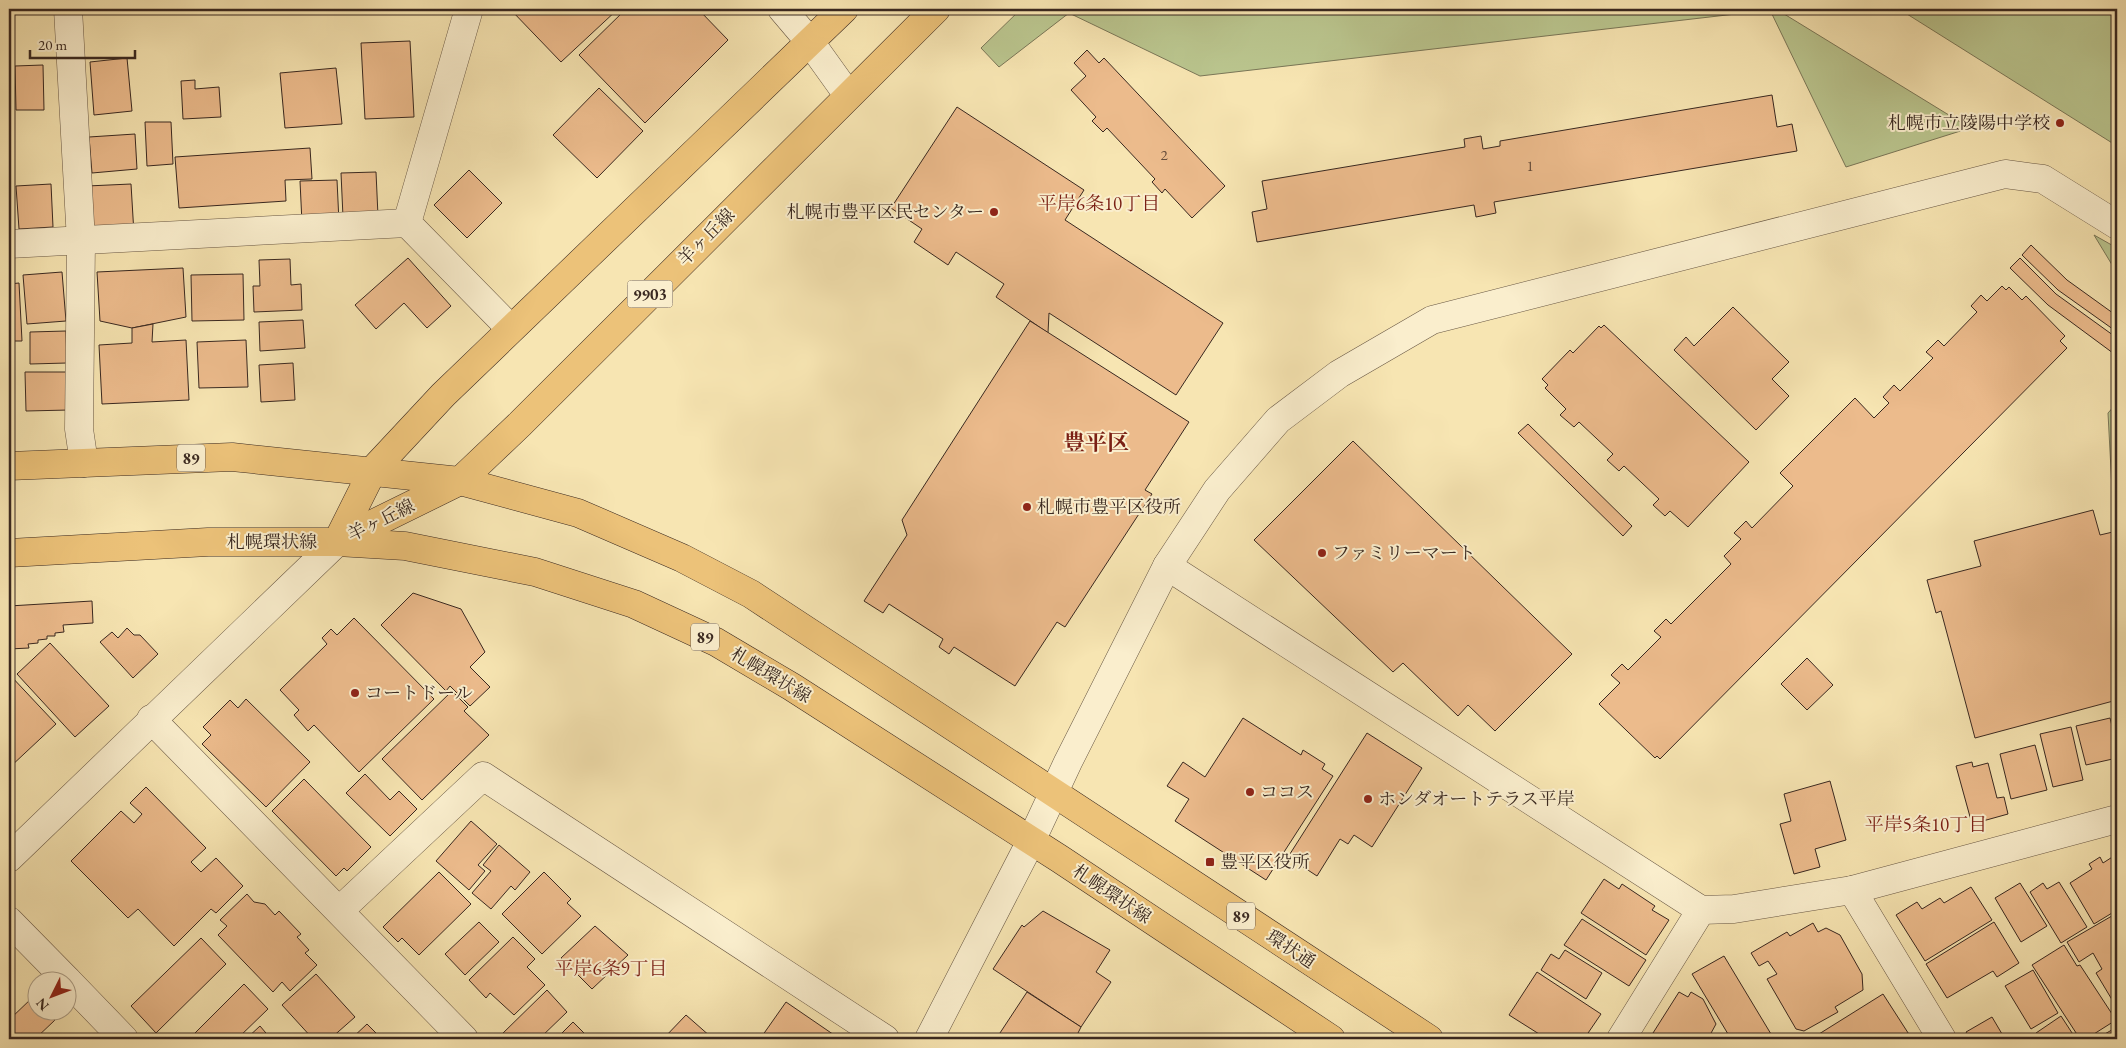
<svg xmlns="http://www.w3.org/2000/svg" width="2126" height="1048" font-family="'EB Garamond','Noto Serif JP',serif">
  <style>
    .green { fill: #bac58e; stroke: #7a7657 }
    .building { fill: #ecbb8c; stroke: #392820 }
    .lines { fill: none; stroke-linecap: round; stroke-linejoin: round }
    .minor-casing { stroke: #685744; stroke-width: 29 }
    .tertiary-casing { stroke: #685744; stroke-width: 29 }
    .primary-casing { stroke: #392820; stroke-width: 29 }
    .minor { stroke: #faeecd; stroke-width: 28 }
    .tertiary { stroke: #faeecd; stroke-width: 28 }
    .primary { stroke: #ecc279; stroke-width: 28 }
    .poi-dot { fill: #8f2418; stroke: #faeecd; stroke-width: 2 }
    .labels { text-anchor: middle; stroke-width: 4; stroke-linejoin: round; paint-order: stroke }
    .number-label { font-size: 15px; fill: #664d3b }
    .shield { fill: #faeecd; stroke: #736354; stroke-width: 1 }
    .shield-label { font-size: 16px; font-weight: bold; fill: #392820 }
    .poi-label { font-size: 18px; fill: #392820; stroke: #faeecd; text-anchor: start }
    .street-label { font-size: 18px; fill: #392820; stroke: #faeecd }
    .neighbourhood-label { font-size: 19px; fill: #7a1f14; stroke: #faeecd }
    .district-label { font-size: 22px; font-weight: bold; fill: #7a1f14; stroke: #faeecd }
  </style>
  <rect width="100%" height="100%" fill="#f7e5b2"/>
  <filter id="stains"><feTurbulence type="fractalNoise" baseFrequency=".004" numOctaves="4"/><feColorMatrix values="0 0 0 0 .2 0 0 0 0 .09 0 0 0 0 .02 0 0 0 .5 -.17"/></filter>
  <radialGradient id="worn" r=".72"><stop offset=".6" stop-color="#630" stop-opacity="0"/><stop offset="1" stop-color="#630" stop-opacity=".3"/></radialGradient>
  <g class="green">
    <path d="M1021,9H1776L1970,128L1846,167L1770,10L1200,76L1069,13L999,67L981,48Z"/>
    <path d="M1899,9H2117V146Z"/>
    <path d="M2094,235L2117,248V273Z"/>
    <path d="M2117,403V510L2113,508L2108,413Z"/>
  </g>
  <g class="building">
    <path d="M510,9H618L561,62Z"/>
    <path d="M626,9H698L728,40L645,123L579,55Z"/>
    <path d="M410,41L414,117L365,119L361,43Z"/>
    <path d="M1087,50L1099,63L1104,58L1225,186L1192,218L1165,189L1162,193L1152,182L1155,179L1107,128L1103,132L1092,121L1096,117L1071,90L1086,76L1074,63Z"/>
    <path d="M127,58L132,111L94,115L90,62Z"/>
    <path d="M43,65L44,110H16L15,66Z"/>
    <path d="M336,68L342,124L285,128L280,73Z"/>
    <path d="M195,80V89L219,87L221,117L183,119L181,81Z"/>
    <path d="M599,88L643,131L597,178L553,135Z"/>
    <path d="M1772,95L1777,127L1792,124L1797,151L1494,202L1496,213L1476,217L1474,205L1257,242L1252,212L1267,209L1262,181L1465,147L1464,139L1481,136L1483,149L1500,146V141Z"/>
    <path d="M957,107L1084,190L1065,220L1223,323L1176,395L1049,313L1048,333L996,297L1004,284L956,252L948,265L914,242L922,229L891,208Z"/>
    <path d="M145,122H171L173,164L147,166Z"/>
    <path d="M135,134L137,169L92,173L89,137Z"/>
    <path d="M310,148L312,179L285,180L286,201L179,208L175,157Z"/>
    <path d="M469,170L502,203L467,238L434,205Z"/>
    <path d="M376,172L378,216L343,217L341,173Z"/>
    <path d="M337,180L339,222L302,223L300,181Z"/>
    <path d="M51,184L53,227L19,229L16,186Z"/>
    <path d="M131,184L134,234L91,237L87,186Z"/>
    <path d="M2031,245L2067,280L2117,316V332L2058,290L2022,255Z"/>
    <path d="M408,258L451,306L427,328L404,303L376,329L355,305Z"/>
    <path d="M2020,258L2056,294L2117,338V356L2048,305L2010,268Z"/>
    <path d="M290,259L291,285L301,284L302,310L254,312L253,286H260L259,260Z"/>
    <path d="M183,268L186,317L132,328L100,321L97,272Z"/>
    <path d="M62,272L66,321L27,324L23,275Z"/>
    <path d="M243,274L244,320L192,321L191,275Z"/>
    <path d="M19,283L22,341H9V284Z"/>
    <path d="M2002,286L2006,290L2009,287L2022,300L2026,296L2065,336L2060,341L2067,348L1660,759L1657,756L1655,758L1599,704L1620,683L1611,675L1622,664L1628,670L1661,637L1654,631L1666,619L1671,624L1731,564L1724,556L1741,539L1734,533L1746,521L1752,528L1793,486L1780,473L1855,398L1874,418L1889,403L1883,397L1894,385L1900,391L1933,358L1926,352L1938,340L1944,346L1977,312L1971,306L1981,295L1987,301Z"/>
    <path d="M1733,307L1789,362L1772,379L1789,396L1756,430L1674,350L1686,337L1694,346Z"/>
    <path d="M303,320L305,348L260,351L259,322Z"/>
    <path d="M1030,321L1189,422L1145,490L1152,494L1065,627L1057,622L1015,686L954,647L949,654L939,647L943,639L889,604L883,613L864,601L907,535L902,520Z"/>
    <path d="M153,324L152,342L186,340L189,400L102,404L99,345L132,343V328Z"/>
    <path d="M1604,325L1749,462L1688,527L1670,511L1665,516L1653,505L1659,499L1624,466L1619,471L1607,460L1613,454L1579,422L1574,427L1560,415L1566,409L1545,388L1548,385L1542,379L1570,350L1573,353L1599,326L1601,328Z"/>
    <path d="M66,331L67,363L30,364V332Z"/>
    <path d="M246,340L248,387L199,388L197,342Z"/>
    <path d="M293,363L295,400L261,402L259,365Z"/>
    <path d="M25,372H67L69,410L26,411Z"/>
    <path d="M1528,424L1632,526L1623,536L1518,433Z"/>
    <path d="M1353,441L1572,654L1495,731L1468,705L1458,716L1403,663L1393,672L1254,540Z"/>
    <path d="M2093,510L2100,535L2117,531V700L1975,738L1941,611L1936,613L1927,580L1981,566L1974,541Z"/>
    <path d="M413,593L461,609L485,652L470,667L490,687L470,706L450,686L446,691L381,625Z"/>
    <path d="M92,601L93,623L63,625L64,632L55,633V636H47V639L38,640V643L28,644L29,648L9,649V606Z"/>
    <path d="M354,618L434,699L359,772L314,725L308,731L294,715L299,710L280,690L327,644L322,638L331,629L337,635Z"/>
    <path d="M127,628L134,635H140L158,654L133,678L100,642L112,632L118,638Z"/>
    <path d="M50,643L109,706L75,737L17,674Z"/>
    <path d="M1807,658L1833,685L1807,710L1781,684Z"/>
    <path d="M9,674L56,724L9,768Z"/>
    <path d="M452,691L468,707L464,711L489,735L422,800L382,759Z"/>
    <path d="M246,699L310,762L266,807L202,744L211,735L203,727L230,700L238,708Z"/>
    <path d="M1243,718L1301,755L1303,750L1325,764L1322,769L1333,776L1266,880L1175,821L1189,799L1167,786L1183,762L1205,777Z"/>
    <path d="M2110,718L2117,746V758L2086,765L2076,726Z"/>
    <path d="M2071,727L2083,780L2053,787L2040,734Z"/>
    <path d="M1367,733L1422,768L1372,847L1354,835L1348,844L1340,839L1317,876L1288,857Z"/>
    <path d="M2035,745L2047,790L2011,799L2000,754Z"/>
    <path d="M1972,762L1973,767L1988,763L1997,798L2004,797L2008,814L1972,824L1956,766Z"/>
    <path d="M365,774L390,800L399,791L417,809L390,836L346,793Z"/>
    <path d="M304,779L371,847L347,871L344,868L336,876L272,811Z"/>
    <path d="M1830,781L1846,840L1815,849L1820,867L1794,874L1780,824L1791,821L1784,794Z"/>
    <path d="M146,787L206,848L191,862L201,872L216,858L243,886L216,913L211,909L174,946L138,909L128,918L71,861L121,811L134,823L142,814L130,803Z"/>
    <path d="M471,821L497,844L478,865L485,871L469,890L436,861Z"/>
    <path d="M499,845L530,872L515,890L511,886L491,909L472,893L491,871L483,865Z"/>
    <path d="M2117,854V910L2094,924L2070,883L2092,869L2089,864L2100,857L2103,863Z"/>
    <path d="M439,872L471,904L419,955L402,938L398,942L383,927Z"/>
    <path d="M544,872L571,899L567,903L581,916L542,954L502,914Z"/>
    <path d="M1604,879L1619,889L1622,884L1655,906L1652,910L1669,920L1646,955L1581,913Z"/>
    <path d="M2059,882L2087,927L2061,943L2030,892L2043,883L2047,889Z"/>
    <path d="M2020,883L2047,926L2021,942L1995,898Z"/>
    <path d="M1971,887L1992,920L1925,961L1896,915L1917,902L1922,909L1940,898L1944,903Z"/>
    <path d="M247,894L254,902L265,904L275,915L279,911L301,934L297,937L309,950L305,953L317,965L290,991L282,982L273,992L218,935L227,926L220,920Z"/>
    <path d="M1043,911L1110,950L1096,972L1111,982L1081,1027L993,969L1022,925L1024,927Z"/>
    <path d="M2117,913V1008L2096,973L2102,969L2093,953L2079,962L2067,942Z"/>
    <path d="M1582,919L1646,960L1629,986L1564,945Z"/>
    <path d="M479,922L499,942L465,975L445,954Z"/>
    <path d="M1994,922L2019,963L1997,977L1993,971L1947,998L1926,964Z"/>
    <path d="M1813,923L1818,932L1826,928L1840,935L1862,974L1863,990L1835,1007L1838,1012L1804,1031L1796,1029L1767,979L1777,974L1768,961L1759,966L1751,953L1787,932L1790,936Z"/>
    <path d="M595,926L628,955L592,989L561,958Z"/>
    <path d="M513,937L535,959L527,967L545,985L514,1015L490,993L486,998L469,980Z"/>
    <path d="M201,938L226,964L156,1033L131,1006Z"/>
    <path d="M2064,945L2077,966L2080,965L2116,1020L2086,1039H2080L2032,965Z"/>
    <path d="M1565,950L1602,973L1586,999L1541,970L1551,954L1559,959Z"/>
    <path d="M1724,956L1774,1039H1731L1692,974Z"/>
    <path d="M2033,970L2058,1013L2031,1029L2005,986Z"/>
    <path d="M1537,972L1601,1014L1584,1039H1547L1509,1015Z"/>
    <path d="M316,974L355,1017L330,1039H313L282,1005Z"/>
    <path d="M244,984L268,1009L237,1039H189Z"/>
    <path d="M547,990L567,1012L539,1039H503L500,1036Z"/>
    <path d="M1027,992L1081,1027L1075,1039H996Z"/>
    <path d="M1679,992L1688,997L1691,992L1703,999L1716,1024L1710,1035L1717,1039H1662L1653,1033Z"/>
    <path d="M1883,994L1912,1039H1811Z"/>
    <path d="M33,997L38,1001V1010H46L55,1020L35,1039H9V1020Z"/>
    <path d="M786,1002L840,1039H760Z"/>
    <path d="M686,1015L711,1037L709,1039H663Z"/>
    <path d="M2061,1016L2076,1039H2040L2036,1033Z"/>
    <path d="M1992,1017L2005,1039H1970L1966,1032Z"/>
    <path d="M573,1022L590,1039H556Z"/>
    <path d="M367,1024L382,1039H351Z"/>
    <path d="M260,1026L271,1039H246Z"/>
    <path d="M2117,1027V1039H2096Z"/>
  </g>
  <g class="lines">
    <defs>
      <g id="minor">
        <path d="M68,9L81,241L79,429L84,463"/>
        <path d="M469,9L407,223L510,328"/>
        <path d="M782,9L810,42L848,95"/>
        <path d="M9,244L407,223"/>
        <path d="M1167,566L1701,910L1734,909L1852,890L2117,819"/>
        <path d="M151,719L464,1039"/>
        <path d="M1852,890L1942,1039"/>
        <path d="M340,910L483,776L885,1039"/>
        <path d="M929,1039L1031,841"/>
        <path d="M1621,1039L1701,910"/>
      </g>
      <g id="tertiary">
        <path d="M1031,841L1068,762L1167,566L1217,490L1278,420L1339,374L1432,320L2005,174L2043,179L2117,225"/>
        <path d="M9,858L337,542"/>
        <path d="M9,921L67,980"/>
        <path d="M68,981L124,1039"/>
      </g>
      <g id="primary">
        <path d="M9,466L232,457L460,481L578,513L682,558L751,594L1429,1039"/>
        <path d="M338,541L460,481L520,424L936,9"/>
        <path d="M337,542L373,470L443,395L844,9"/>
        <path d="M9,553L208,542H337L405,546L535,572L634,604L716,642L792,687L1060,859L1331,1039"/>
      </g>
    </defs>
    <use href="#minor" class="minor-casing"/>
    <use href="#tertiary" class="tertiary-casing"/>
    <use href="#primary" class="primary-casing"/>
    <use href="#minor" class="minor"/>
    <use href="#tertiary" class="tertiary"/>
    <use href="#primary" class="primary"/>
  </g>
  <g class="poi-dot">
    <circle cx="2060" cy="123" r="5"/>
    <circle cx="994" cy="212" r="5"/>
    <circle cx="1027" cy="507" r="5"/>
    <circle cx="1322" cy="553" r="5"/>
    <circle cx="355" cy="693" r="5"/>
    <circle cx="1250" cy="792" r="5"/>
    <circle cx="1368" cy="799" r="5"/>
    <rect x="1205" y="857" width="10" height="10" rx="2.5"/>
  </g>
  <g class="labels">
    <g class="number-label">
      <text x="1164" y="160">2</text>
      <text x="1530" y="171">1</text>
    </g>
    <g class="shield">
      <rect x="627.5" y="280.5" width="45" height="27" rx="4"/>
      <rect x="177" y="444.5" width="28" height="27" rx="4"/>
      <rect x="691" y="623.5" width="28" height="27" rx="4"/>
      <rect x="1227" y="902.5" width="28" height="27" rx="4"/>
    </g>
    <g class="shield-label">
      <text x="650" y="300">9903</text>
      <text x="191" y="464">89</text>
      <text x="705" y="643">89</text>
      <text x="1241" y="922">89</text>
    </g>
    <g class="poi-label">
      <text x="2050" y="129" text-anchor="end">札幌市立陵陽中学校</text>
      <text x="984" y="218" text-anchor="end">札幌市豊平区民センター</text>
      <text x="1037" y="513">札幌市豊平区役所</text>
      <text x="1332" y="559">ファミリーマート</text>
      <text x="365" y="699">コートドール</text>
      <text x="1260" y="798">ココス</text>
      <text x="1378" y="805">ホンダオートテラス平岸</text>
      <text x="1220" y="868">豊平区役所</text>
    </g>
    <g class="street-label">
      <text transform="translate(706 237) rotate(-45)" y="6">羊ヶ丘線</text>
      <text transform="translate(381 520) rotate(-26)" y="6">羊ヶ丘線</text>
      <text x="272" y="548">札幌環状線</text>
      <text transform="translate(771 675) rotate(31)" y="6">札幌環状線</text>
      <text transform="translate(1112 894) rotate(34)" y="6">札幌環状線</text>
      <text transform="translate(1291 949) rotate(33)" y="6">環状通</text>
    </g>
    <g class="neighbourhood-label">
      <text x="1099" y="210">平岸6条10丁目</text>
      <text x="1926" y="831">平岸5条10丁目</text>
      <text x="611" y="975">平岸6条9丁目</text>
    </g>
    <g class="district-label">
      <text x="1096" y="450">豊平区</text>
    </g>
  </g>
  <rect width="2126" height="1048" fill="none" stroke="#f7e5b2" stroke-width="30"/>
  <rect x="10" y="10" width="2106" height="1028" fill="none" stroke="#392820" stroke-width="2.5"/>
  <rect x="15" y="15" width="2096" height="1018" fill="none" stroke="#392820"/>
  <g transform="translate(52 996) rotate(228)"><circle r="24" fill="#faeecd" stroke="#ad9f88"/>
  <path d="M0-4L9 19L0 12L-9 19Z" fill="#8f2418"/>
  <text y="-8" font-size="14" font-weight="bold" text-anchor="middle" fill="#392820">N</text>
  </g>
  <path d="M30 50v8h105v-8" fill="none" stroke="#392820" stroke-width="2.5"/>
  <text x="38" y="50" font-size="15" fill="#392820" stroke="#faeecd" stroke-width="4" paint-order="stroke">20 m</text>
  <rect width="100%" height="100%" filter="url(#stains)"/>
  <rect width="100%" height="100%" fill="url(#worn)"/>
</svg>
